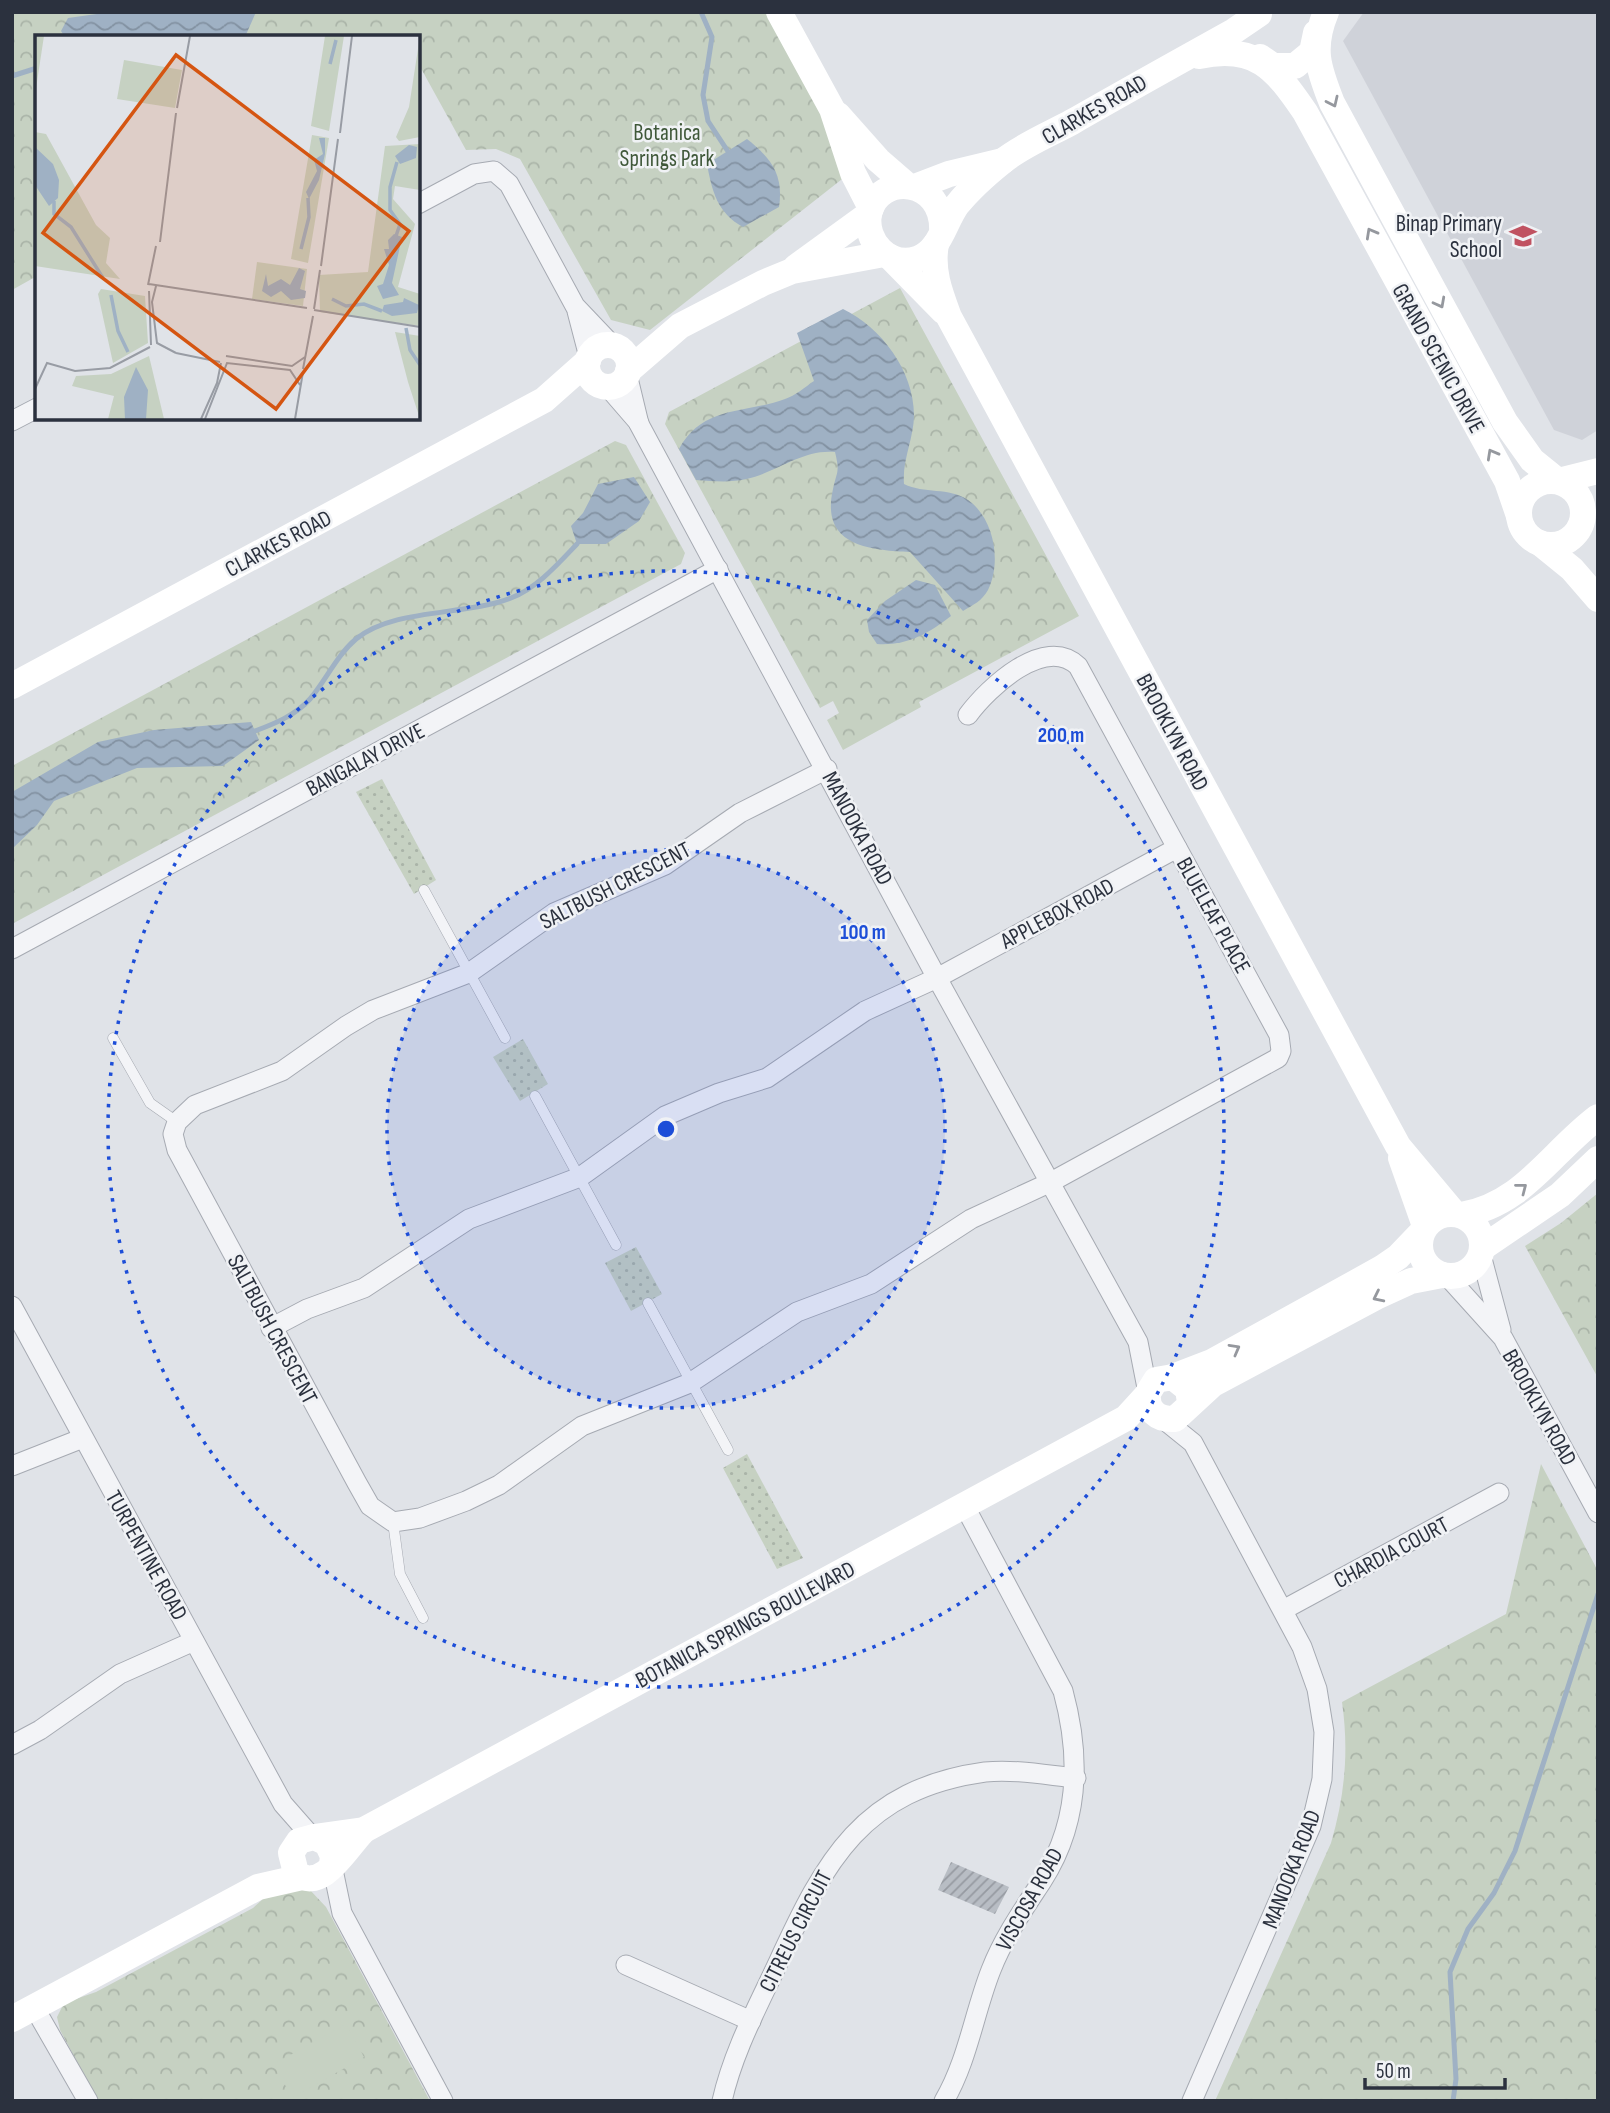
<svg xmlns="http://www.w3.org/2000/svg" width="1610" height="2113" font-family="'Sofia Sans Condensed',sans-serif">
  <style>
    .built { fill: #cfd2d9 }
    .grass { fill: url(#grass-dots) }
    .park { fill: url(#park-crowns) }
    .garden { fill: #c6d1c2 }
    .water { fill: url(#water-waves) }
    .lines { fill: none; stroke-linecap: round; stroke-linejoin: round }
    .stream { stroke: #9fb1c4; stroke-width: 5 }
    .building { fill: url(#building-hatch) }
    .lane-casing { stroke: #a6aab2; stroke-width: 11 }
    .street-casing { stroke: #a6aab2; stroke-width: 21 }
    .lane { stroke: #f3f4f7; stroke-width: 10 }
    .street { stroke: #f3f4f7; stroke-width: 19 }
    .secondary { stroke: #fff; stroke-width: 26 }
    .oneway { stroke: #95989e }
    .ring { fill: none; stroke: #1d4ed8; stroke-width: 3.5; stroke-dasharray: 3.5 7 }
    .labels { text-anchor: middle; stroke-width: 5; stroke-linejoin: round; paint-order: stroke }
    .street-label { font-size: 23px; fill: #2b313e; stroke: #f0f2f5 }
    .park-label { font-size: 23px; fill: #3f5839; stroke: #f0f2f5 }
    .poi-label { font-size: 23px; fill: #2b313e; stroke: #f0f2f5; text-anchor: end }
    .inset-river { fill: none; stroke: #9fb1c4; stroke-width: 3.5 }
    .inset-road { fill: none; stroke: #989ca4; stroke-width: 2 }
    .view { fill: #d55511; fill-opacity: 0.15; stroke: #d55511; stroke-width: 3.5 }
    .inset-edge { fill: none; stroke: #2b313e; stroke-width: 3.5 }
    .centre { fill: #1d4ed8; stroke: #f0f2f5; stroke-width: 3.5 }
    .ring-label { font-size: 21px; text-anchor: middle; font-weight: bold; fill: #1d4ed8; stroke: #f0f2f5; stroke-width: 5; stroke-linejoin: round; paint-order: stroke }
  </style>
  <defs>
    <pattern id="grass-dots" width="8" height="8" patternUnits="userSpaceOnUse" patternTransform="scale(1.75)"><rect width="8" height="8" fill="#c6d1c2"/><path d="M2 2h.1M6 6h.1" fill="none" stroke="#aab4a8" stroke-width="1.8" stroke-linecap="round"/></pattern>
    <pattern id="park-crowns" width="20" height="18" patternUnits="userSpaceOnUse" patternTransform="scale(1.75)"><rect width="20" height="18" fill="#c6d1c2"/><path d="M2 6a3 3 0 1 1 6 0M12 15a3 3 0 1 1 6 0" fill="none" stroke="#aab4a8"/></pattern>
    <pattern id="water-waves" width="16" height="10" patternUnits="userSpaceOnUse" patternTransform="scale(1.75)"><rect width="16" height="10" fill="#9fb1c4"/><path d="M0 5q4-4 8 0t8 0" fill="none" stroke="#8291a1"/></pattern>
    <pattern id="building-hatch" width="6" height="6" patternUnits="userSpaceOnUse" patternTransform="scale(1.75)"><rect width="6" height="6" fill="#b8bdc4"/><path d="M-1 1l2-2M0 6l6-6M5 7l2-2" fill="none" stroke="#969aa1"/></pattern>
  </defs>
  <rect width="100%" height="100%" fill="#e0e3e8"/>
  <path class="built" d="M1364,12H1598V430L1582,440L1554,430L1343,41Z"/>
  <g class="grass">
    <path d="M382,779L436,880L414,894L356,792Z"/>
    <path d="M523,1039L548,1084L520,1101L493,1057Z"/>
    <path d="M636,1247L662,1294L631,1311L605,1263Z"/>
    <path d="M747,1454L803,1558L777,1569L723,1468Z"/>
  </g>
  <g class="park">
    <path d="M12,12H775L860,165L650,330L611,320L520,159L496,149L466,150L418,63V37H37V276L12,290Z"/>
    <path d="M900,288L1079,616L919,702L921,707L843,750L827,720L839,713L833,701L820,708L665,424L669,412Z"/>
    <path d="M615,441L626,445L685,553L681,564L12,924V766Z"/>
    <path d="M1598,1193V1378L1525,1246L1561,1223Z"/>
    <path d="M1541,1464L1598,1571V2101H1215L1331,1843C1345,1795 1349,1751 1342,1702L1506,1614Z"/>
    <path d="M273,1890H310L326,1907L430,2101H98L60,2030L57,2017L64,2003L96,1992L253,1908Z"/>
  </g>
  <path class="garden" d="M346,2024L364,2057L292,2098L274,2064Z"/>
  <g class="water">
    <path d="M111,12H256L245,37H65L61,31L68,18Z"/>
    <path d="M747,139C771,158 784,175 779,207L743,227C717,213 712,191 707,164Z"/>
    <path d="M843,309C881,327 914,371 914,415C914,438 902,460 904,484C924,494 949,487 968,500C994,518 1002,562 988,590C982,601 973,605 963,611L910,552C869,550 820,546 833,489C837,470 840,473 835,452C802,449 776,473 746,479C730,483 712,481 696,480L679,449C703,405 744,414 785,399C795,396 805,387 814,381L797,333Z"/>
    <path d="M634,477L650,502L639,521L606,544H577L571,526L583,513L598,484Z"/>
    <path d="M916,580L935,585L951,616C928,634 906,646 877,644L869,632L867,620L885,601Z"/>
    <path d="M251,722L259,740L223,766L137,768L54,801L37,825L12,849V792L98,742L154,730Z"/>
  </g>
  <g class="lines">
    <g class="stream">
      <path d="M701,12L712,37L703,95L708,121L727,150"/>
      <path d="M12,76L37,68"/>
      <path d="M255,731C274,724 296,715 310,699C326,680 337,655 356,639C394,608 465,616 511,598C537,588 558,564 577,544"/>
      <path d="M1453,2101L1456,2079L1450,1972L1468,1929L1494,1893L1515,1851L1598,1594"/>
    </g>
  </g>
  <path class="building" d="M951,1862L1009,1887L995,1914L938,1890Z"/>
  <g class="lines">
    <defs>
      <g id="lane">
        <path d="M424,890L505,1038"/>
        <path d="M113,1038L150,1103L177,1122"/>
        <path d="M535,1096L616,1245"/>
        <path d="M648,1303L728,1450"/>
        <path d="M393,1522L400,1574L423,1618"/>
      </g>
      <g id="street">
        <path d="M418,204L474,174L494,171L509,184L575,306L613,346"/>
        <path d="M577,311L589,357"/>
        <path d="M627,374L639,424L937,978L1138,1342L1148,1393"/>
        <path d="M607,386L639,423"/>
        <path d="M12,421L37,408"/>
        <path d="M827,769L740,813L665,865L554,913L469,973L373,1010L346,1026L282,1071L195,1105L177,1122L173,1134L177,1150L357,1483L370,1506L393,1522L420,1518L466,1501L499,1485L582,1426L690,1383L797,1312L871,1284L971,1219L1051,1182L1278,1058L1281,1051L1279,1035L1078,666C1045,634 988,688 968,715"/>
        <path d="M12,949L718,569"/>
        <path d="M1481,1255L1501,1330"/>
        <path d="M1447,1276L1503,1338L1598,1513"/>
        <path d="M12,1306L283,1804L312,1837"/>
        <path d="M271,1328L307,1309L364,1288L469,1219L580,1177L665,1116L719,1093L767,1078L865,1011L937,978L1177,848"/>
        <path d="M1162,1418L1193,1443L1302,1647L1317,1689L1324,1732L1322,1779L1311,1826L1192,2101"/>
        <path d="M12,1466L83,1438"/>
        <path d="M1283,1610L1499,1493"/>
        <path d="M12,1745L40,1730L120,1674L194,1641"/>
        <path d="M332,1865L342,1913L443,2101"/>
        <path d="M626,1965L751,2021"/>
        <path d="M34,2007L88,2101"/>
        <path d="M722,2101C733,2052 757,2008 778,1963C825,1861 862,1789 985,1772C1014,1769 1046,1775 1076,1778"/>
        <path d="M944,2101C968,2060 974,2013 991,1970C1004,1937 1023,1910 1042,1881C1080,1822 1081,1757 1063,1691L964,1505"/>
      </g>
    </defs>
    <use href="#lane" class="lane-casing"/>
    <use href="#street" class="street-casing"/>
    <use href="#lane" class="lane"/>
    <use href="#street" class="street"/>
    <g class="secondary">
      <path d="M779,12L832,109L853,173L871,208"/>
      <path d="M1326,12C1311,48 1318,68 1332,103L1505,422L1532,460L1558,481L1598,471"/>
      <path d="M1199,56C1256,44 1275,68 1305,112L1507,481L1519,516"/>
      <path d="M1260,57L1273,66H1295L1312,52L1316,33"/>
      <path d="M838,115L878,160L908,186"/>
      <path d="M915,187L949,174L1003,161"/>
      <path d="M942,232C945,177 878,172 869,214C864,241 889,268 917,259C940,251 944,223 957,205C969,190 988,173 1003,161C1023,145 1050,134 1072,122C1126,91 1180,61 1234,31L1259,14"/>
      <path d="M936,244C931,270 940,293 949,317L1398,1146L1454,1213"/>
      <path d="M890,257L943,311"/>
      <path d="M796,267L869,214"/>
      <circle cx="608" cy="366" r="21"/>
      <path d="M628,371L680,326L763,283L792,271L884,254"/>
      <circle cx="1551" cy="513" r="32"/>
      <path d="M1540,543L1572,569L1598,599"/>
      <path d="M12,686L544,400L588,361"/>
      <path d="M1401,1158L1425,1226"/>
      <circle cx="1451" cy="1245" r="31"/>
      <path d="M1461,1215C1523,1205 1551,1152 1598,1117"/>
      <path d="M1482,1248L1560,1195L1598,1159"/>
      <path d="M1173,1377L1212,1362L1382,1268L1398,1257L1421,1233"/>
      <path d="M1190,1403L1188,1389L1173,1377L1156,1380L1148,1393C1146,1410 1157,1420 1175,1419L1213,1384L1376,1297L1411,1281L1442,1275"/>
      <path d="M314,1837L364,1830L1126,1418L1147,1395"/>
      <path d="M332,1864L333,1856L327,1843L314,1837L299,1841L291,1853L296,1873C322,1894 346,1848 364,1830"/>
      <path d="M12,2019L258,1887L302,1877"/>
    </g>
  </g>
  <defs><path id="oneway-chevron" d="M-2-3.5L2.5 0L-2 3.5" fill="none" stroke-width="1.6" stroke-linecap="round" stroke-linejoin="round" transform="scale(1.75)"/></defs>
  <g class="oneway">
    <use href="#oneway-chevron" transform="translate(1333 102) rotate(65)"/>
    <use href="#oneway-chevron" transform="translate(1371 233) rotate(-119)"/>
    <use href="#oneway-chevron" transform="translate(1440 303) rotate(62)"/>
    <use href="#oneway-chevron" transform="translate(1492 454) rotate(-119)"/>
    <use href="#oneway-chevron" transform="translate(1522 1188) rotate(-38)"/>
    <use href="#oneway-chevron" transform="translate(1378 1297) rotate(154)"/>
    <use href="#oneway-chevron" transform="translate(1235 1349) rotate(-29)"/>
  </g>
  <circle cx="666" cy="1129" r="279" fill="#1d4ed8" fill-opacity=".12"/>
  <g class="ring">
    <circle cx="666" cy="1129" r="279"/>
    <circle cx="666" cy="1129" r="558"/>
  </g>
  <defs>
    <symbol id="school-bare" viewBox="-9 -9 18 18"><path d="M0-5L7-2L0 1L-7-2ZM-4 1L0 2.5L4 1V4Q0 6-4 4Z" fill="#c05261" stroke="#f0f2f5" stroke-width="2.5" paint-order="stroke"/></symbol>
  </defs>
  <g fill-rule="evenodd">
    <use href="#school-bare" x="1504" y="217" width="38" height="38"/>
  </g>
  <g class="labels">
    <g class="street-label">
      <text transform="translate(1094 109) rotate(-30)" y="8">CLARKES ROAD</text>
      <text transform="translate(1439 358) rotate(61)" y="8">GRAND SCENIC DRIVE</text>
      <text transform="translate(278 543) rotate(-28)" y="8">CLARKES ROAD</text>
      <text transform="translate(1173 732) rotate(62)" y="8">BROOKLYN ROAD</text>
      <text transform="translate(365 759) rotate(-28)" y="8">BANGALAY DRIVE</text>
      <text transform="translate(858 828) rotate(62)" y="8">MANOOKA ROAD</text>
      <text transform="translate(615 885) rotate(-27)" y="8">SALTBUSH CRESCENT</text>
      <text transform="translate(1057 913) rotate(-28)" y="8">APPLEBOX ROAD</text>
      <text transform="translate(1214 915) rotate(61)" y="8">BLUELEAF PLACE</text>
      <text transform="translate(273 1329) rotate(62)" y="8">SALTBUSH CRESCENT</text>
      <text transform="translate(1540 1407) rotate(61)" y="8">BROOKLYN ROAD</text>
      <text transform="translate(1391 1552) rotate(-28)" y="8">CHARDIA COURT</text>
      <text transform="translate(147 1555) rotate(61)" y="8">TURPENTINE ROAD</text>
      <text transform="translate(745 1624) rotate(-28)" y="8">BOTANICA SPRINGS BOULEVARD</text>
      <text transform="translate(1291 1869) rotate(-69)" y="8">MANOOKA ROAD</text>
      <text transform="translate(1029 1899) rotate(-61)" y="8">VISCOSA ROAD</text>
      <text transform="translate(795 1931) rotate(-63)" y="8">CITREUS CIRCUIT</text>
    </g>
    <g class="park-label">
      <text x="667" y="140">Botanica<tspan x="667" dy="26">Springs Park</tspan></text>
    </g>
    <g class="poi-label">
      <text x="1502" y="231">Binap Primary<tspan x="1502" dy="26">School</tspan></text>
    </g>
  </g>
  <g transform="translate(35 35)">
    <rect width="385" height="385" fill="#e0e3e8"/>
    <path d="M0,1H9L0,60Z" fill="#c6d1c2"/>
    <path d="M290,1H309L294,96L276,91ZM385,1V102L364,106L361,102L374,72ZM89,25L147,35L140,73L82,64ZM0,97L11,99L61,190L75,203L71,228L85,244L0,231ZM277,100L294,103L273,228L256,224ZM385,109V155L360,151L358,164L380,189L363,252L385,259V291L285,277L284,240L333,237L350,111ZM222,227L272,234L268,271L217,264ZM66,254L110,261L113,308L78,328L63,259ZM360,297L385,301V384L373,347ZM114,321L129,384H73L79,361L37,351L41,341L76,339Z" fill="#c6d1c2"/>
    <path d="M284,103H290V119L284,145L274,164L271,157L282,136L279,125L288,119ZM374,110L382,112L381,123L365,129L360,121ZM0,112L18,129L24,145L23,163L14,171L0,150ZM359,199L367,202L357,248L364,260L348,264L342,251L348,249L354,230L349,214H354L353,205ZM264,233L270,236L265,254L271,256L270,263L256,265L246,256L236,262L227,256L231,239L233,251L246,244L255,250ZM369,263L384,270L382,278L357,281L347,276L349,270L368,267ZM101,332L113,355L111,384H90L89,362Z" fill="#9fb1c4"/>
    <path class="inset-river" d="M295,29L301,5M19,166V179L36,192L68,243M360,204L365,189L355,175V152L362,127M266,214L274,182L273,163M76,260L83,296L93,317M297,264L311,271L329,269L347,276M371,293L375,315L385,330"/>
    <path class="inset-road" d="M142,73L155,1M305,98L317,1M125,207L141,78M286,231L303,104M114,249L272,273M113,250L121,211M121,251L117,267L122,308L141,318M114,256L116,310M279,274L285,235M279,275L385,292M141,318L185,327M191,321L257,331L270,322M268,334L278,281M0,354L12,328L40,336L75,333L115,312M166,384L182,348L186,328M170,384L192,328L255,335L265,350M260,384L268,337"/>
    <path class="view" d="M141,20L374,196L241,374L8,198Z"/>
    <rect width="385" height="385" class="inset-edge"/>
  </g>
  <circle cx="666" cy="1129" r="10" class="centre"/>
  <g class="ring-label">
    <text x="1061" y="742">200 m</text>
    <text x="863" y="939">100 m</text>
  </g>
  <rect width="1610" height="2113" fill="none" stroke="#2b313e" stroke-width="28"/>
  <path d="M1365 2078v10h140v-10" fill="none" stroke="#2b313e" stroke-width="3.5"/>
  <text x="1376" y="2078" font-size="21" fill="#2b313e" stroke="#f0f2f5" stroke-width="5" paint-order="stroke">50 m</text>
</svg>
